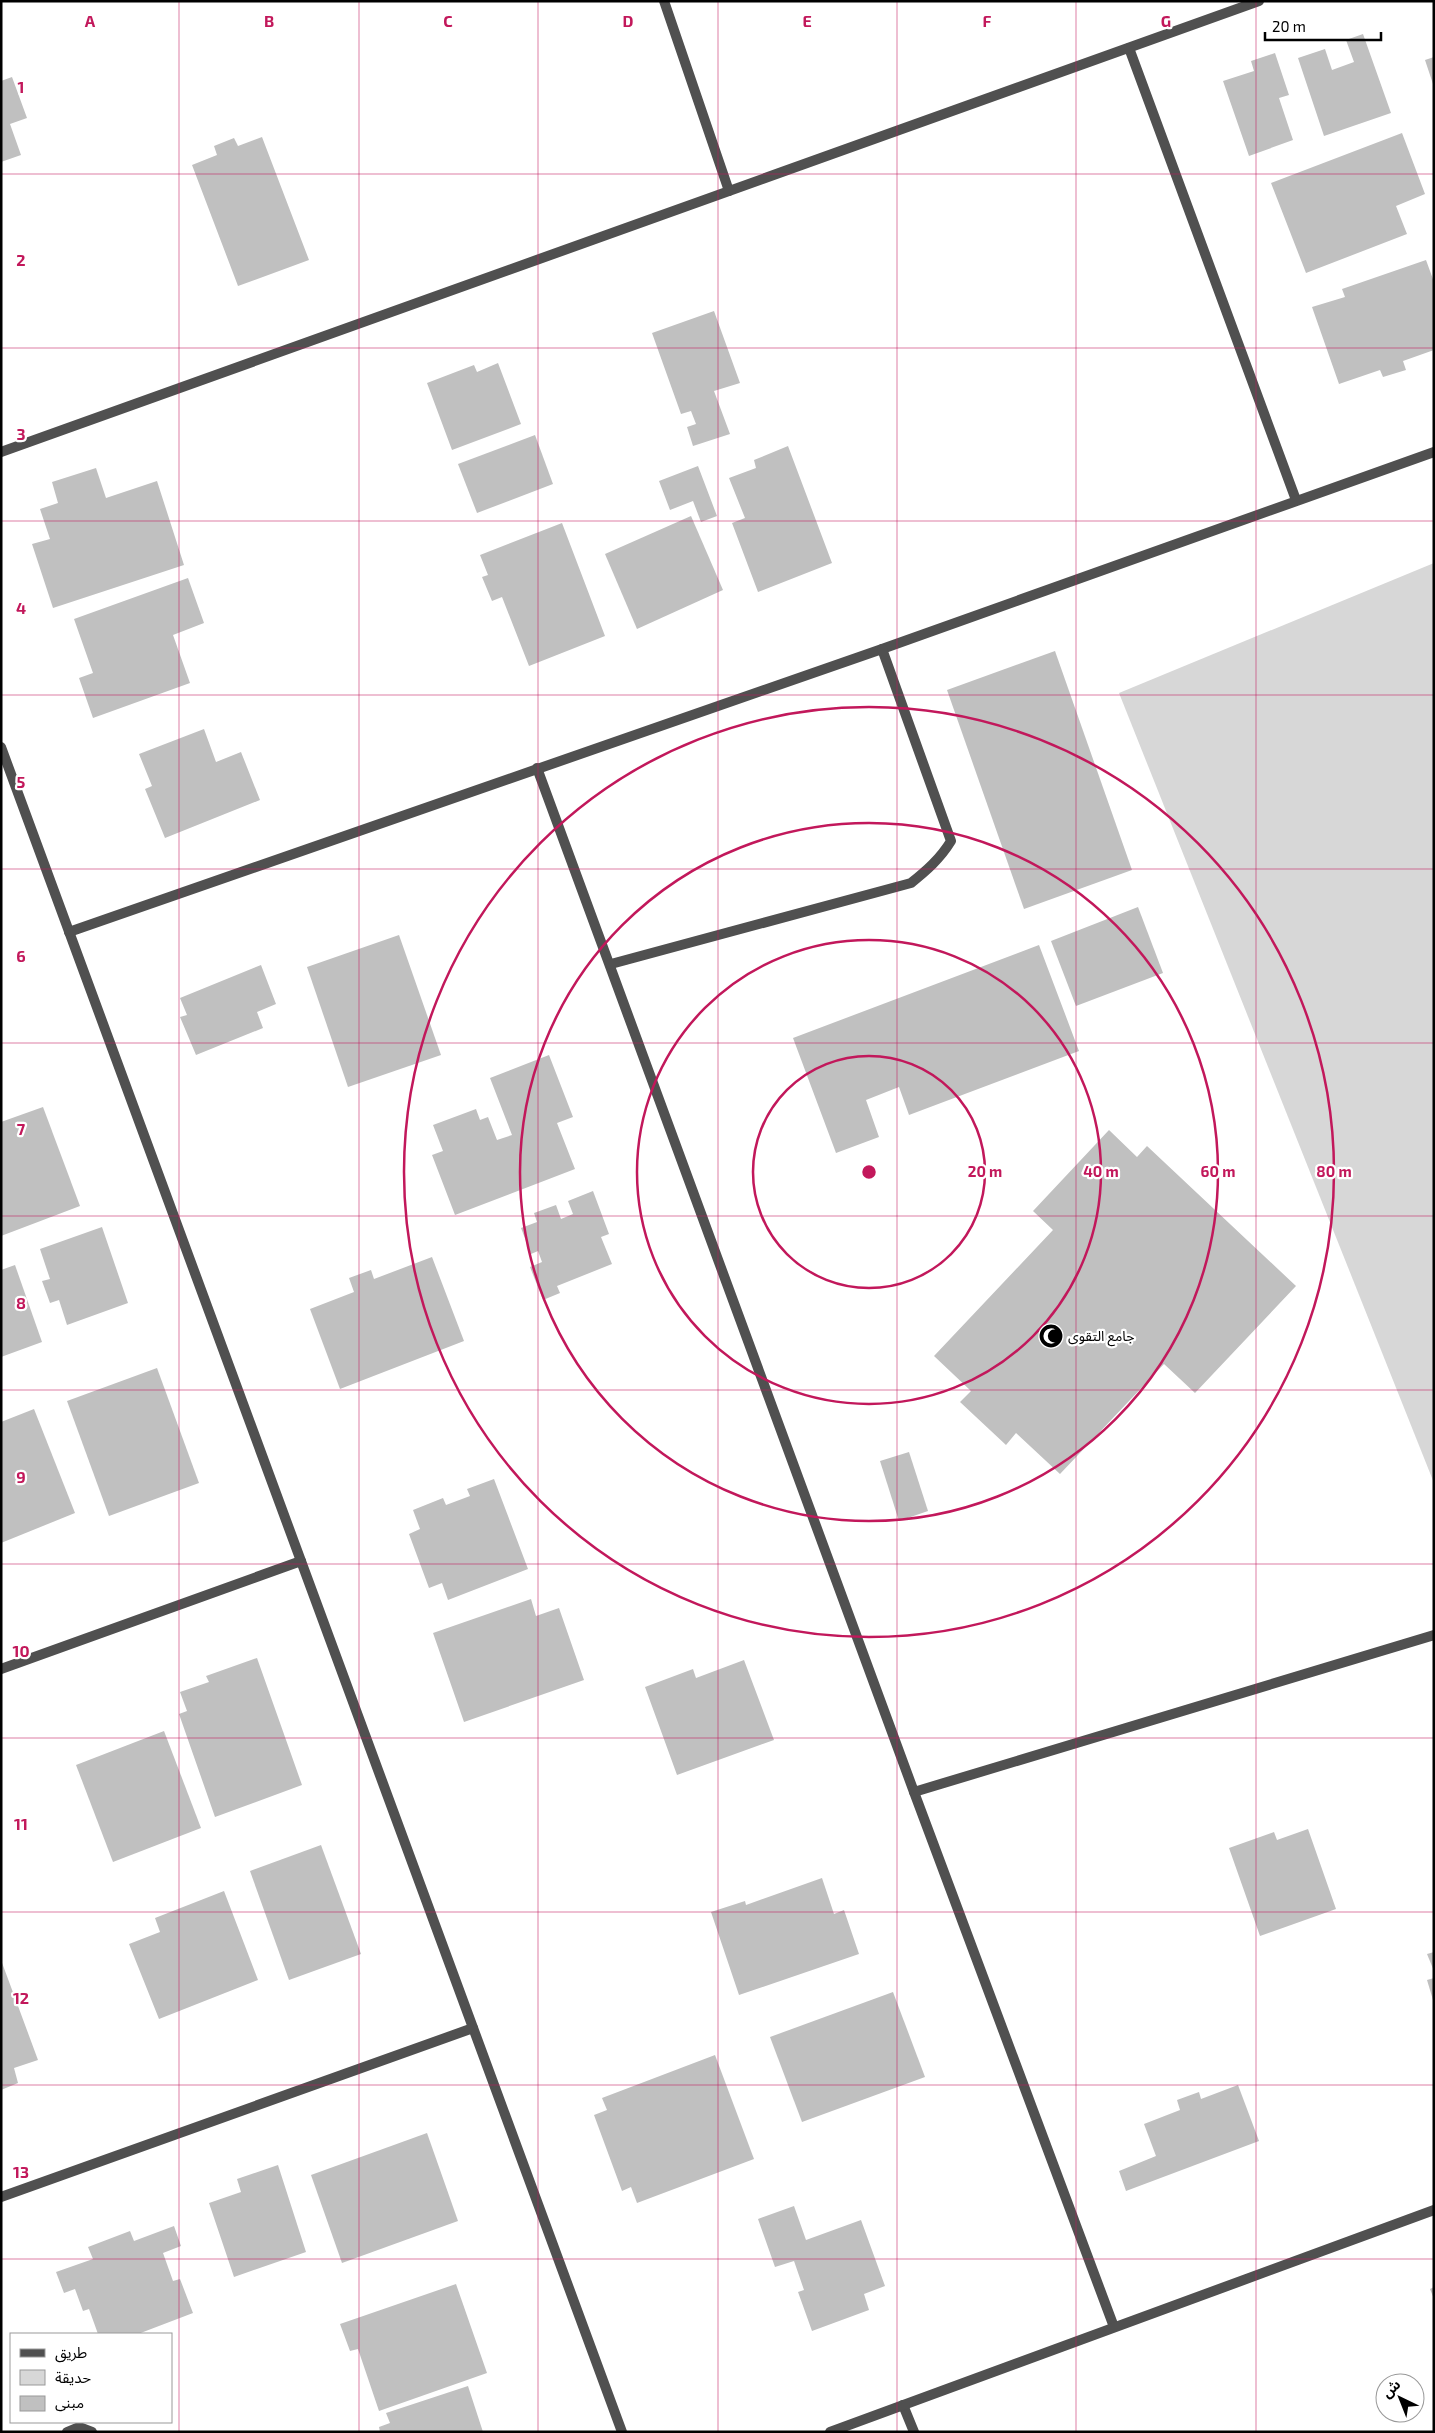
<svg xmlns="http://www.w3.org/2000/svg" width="1435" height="2433" font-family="'Exo 2','Noto Sans Arabic',sans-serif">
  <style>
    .green { fill: #d7d7d7 }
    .building { fill: #c0c0c0 }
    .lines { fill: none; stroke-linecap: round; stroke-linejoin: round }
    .minor { stroke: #505050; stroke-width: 10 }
    .grid { fill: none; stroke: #c2185b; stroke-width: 1; stroke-opacity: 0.55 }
    .ring { fill: none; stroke: #c2185b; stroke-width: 2.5 }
    .labels { text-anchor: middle; stroke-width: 4.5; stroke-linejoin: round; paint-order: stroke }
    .poi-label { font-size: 14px; fill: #000; stroke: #fff; text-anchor: start }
    .grid-label { font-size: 16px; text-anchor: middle; font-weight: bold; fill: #c2185b; stroke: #fff; stroke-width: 4.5; stroke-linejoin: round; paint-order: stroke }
    .centre { fill: #c2185b; stroke: #fff; stroke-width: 2.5 }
    .ring-label { font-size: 15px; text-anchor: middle; font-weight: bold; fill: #c2185b; stroke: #fff; stroke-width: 4.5; stroke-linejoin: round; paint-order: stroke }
  </style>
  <rect width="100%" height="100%" fill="#fff"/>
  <path class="green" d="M1434,563V1483L1119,693Z"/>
  <g class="building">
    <path d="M1363,34L1391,113L1324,136L1298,58L1325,49L1332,70L1354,62L1346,40Z"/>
    <path d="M1275,53L1289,95L1279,98L1293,140L1249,156L1223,81L1254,71L1251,61Z"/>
    <path d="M1434,57V84H1433L1425,60Z"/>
    <path d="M12,77L27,118L10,124L21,155L1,162V81Z"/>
    <path d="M1402,133L1425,194L1396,206L1407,234L1306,273L1271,183Z"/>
    <path d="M262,137L309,260L238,286L192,165L217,155L214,146L234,138L238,146Z"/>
    <path d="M1426,260L1434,282V350L1403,361L1406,370L1383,377L1380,370L1339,384L1312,307L1345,297L1342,289Z"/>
    <path d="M714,311L740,383L714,391L730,434L693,446L687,427L696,424L691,411L681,414L652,333Z"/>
    <path d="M498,363L521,424L452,450L427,383L474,365L477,372Z"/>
    <path d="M535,435L553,484L477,513L458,464Z"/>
    <path d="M788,446L832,563L758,592L732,523L745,518L729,478L756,468L754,460Z"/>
    <path d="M698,466L717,516L701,522L693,501L670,510L659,481Z"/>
    <path d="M96,468L106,498L157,481L184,565L53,608L32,544L50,539L40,509L58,503L52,482Z"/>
    <path d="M691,516L723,590L637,629L605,554Z"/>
    <path d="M562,523L605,636L529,666L502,597L492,601L482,577L488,575L480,555Z"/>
    <path d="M188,578L204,623L173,635L190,683L93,718L79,678L93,673L74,619Z"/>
    <path d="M1055,651L1132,870L1024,909L947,690Z"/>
    <path d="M204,729L216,762L241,752L260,800L165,838L145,789L152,786L139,754Z"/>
    <path d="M1138,907L1163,973L1076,1006L1051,941Z"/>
    <path d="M399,935L441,1055L348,1087L307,967Z"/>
    <path d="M1039,945L1079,1051L909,1115L899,1087L866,1100L879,1137L836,1153L793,1038Z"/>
    <path d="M261,965L276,1004L257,1012L263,1028L196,1055L180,1017L187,1015L180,998Z"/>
    <path d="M549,1055L573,1117L557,1123L575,1169L455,1215L432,1155L443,1151L433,1125L476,1109L480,1120L488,1117L497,1140L512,1135L490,1078Z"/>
    <path d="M43,1107L80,1206L1,1236V1122Z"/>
    <path d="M1109,1130L1137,1157L1147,1146L1296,1286L1195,1393L1164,1364L1060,1474L1016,1433L1006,1445L960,1402L971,1391L934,1356L1053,1230L1033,1211Z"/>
    <path d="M593,1191L609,1234L601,1237L612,1264L557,1286L560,1293L543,1300L530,1267L542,1262L538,1251L531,1254L521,1228L537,1222L534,1213L556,1205L561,1219L573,1214L568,1201Z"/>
    <path d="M102,1227L128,1303L67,1325L59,1300L50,1303L42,1281L50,1279L40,1249Z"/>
    <path d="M432,1257L464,1341L340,1389L310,1309L354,1292L349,1278L371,1270L374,1279Z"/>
    <path d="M15,1265L42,1342L1,1357V1270Z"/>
    <path d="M157,1368L199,1483L109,1516L67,1401Z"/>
    <path d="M34,1409L75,1513L1,1543V1422Z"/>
    <path d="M909,1452L928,1511L899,1521L880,1461Z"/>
    <path d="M494,1479L528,1569L448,1600L442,1583L429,1588L409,1534L420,1529L413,1510L443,1498L446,1505L470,1496L467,1489Z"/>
    <path d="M531,1599L536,1616L559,1608L584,1680L464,1722L433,1633Z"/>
    <path d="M257,1658L302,1785L215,1817L179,1714L187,1711L180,1692L209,1682L206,1676Z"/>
    <path d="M744,1660L774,1740L677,1775L645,1687L693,1669L696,1678Z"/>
    <path d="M164,1731L201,1828L113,1862L76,1765Z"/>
    <path d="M1308,1829L1336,1909L1260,1936L1229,1848L1274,1832L1277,1840Z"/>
    <path d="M321,1845L361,1954L289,1980L250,1871Z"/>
    <path d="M822,1878L834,1914L844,1910L859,1954L739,1995L711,1912L745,1901L746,1905Z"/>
    <path d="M224,1891L258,1980L159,2019L129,1944L160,1932L155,1918Z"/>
    <path d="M1434,1952V1971L1427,1954Z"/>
    <path d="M1,1960L38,2060L14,2068L18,2083L1,2090Z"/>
    <path d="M1434,1978V2000H1433L1427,1980Z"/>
    <path d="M893,1992L925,2077L802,2122L770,2037Z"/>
    <path d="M715,2055L754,2159L637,2203L631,2187L622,2191L594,2115L607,2110L602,2098Z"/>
    <path d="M1238,2085L1259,2141L1126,2191L1119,2171L1156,2156L1144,2124L1180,2110L1177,2100L1199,2092L1201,2099Z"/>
    <path d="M427,2133L458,2221L342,2263L311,2175Z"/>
    <path d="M278,2165L306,2252L234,2277L209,2203L241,2192L237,2179Z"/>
    <path d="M794,2206L806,2240L861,2220L885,2286L864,2294L869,2310L812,2331L798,2292L804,2290L794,2261L775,2267L758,2219Z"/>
    <path d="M174,2226L181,2246L163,2253L173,2281L180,2279L193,2313L138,2334H98L89,2309L83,2311L75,2289L64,2293L56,2272L93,2259L88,2247L130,2231L134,2241Z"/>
    <path d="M456,2284L487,2373L379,2411L358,2349L350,2351L340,2324Z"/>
    <path d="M1434,2287V2299L1430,2289Z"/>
    <path d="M468,2386L483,2432H380L379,2427L390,2423L386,2413Z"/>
  </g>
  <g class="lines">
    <g class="minor">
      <path d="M664,1L729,191"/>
      <path d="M1129,48L1296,500"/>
      <path d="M1,452L1259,1"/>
      <path d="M1,747L622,2432"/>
      <path d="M537,768L914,1792L1114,2327"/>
      <path d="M69,932L882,649L1434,452"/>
      <path d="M611,964L911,883C926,871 940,859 951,841L882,649"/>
      <path d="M1,1669L301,1561"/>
      <path d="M914,1792L1434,1635"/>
      <path d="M1,2197L473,2028"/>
      <path d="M903,2405L914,2432"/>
      <path d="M67,2432L79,2427L92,2432"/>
      <path d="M830,2432L1434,2210"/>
    </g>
  </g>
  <path class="grid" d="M179,1V2432M359,1V2432M538,1V2432M718,1V2432M897,1V2432M1076,1V2432M1256,1V2432M1,174H1434M1,348H1434M1,521H1434M1,695H1434M1,869H1434M1,1043H1434M1,1216H1434M1,1390H1434M1,1564H1434M1,1738H1434M1,1912H1434M1,2085H1434M1,2259H1434"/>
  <g class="ring">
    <circle cx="869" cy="1172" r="116"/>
    <circle cx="869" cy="1172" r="232"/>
    <circle cx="869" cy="1172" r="349"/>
    <circle cx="869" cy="1172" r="465"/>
  </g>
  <defs>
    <symbol id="mosque-disc" viewBox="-11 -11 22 22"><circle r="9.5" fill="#000" stroke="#fff"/><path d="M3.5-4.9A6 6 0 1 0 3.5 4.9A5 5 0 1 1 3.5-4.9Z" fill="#fff"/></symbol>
  </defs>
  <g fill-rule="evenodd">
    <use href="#mosque-disc" x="1037" y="1322" width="28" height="28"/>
  </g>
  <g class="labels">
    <g class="poi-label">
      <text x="1068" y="1341">جامع التقوى</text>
    </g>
  </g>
  <g class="grid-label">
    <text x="90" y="27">A</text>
    <text x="269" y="27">B</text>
    <text x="448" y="27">C</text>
    <text x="628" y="27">D</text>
    <text x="807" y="27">E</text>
    <text x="987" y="27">F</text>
    <text x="1166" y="27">G</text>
    <text x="21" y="93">1</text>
    <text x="21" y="266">2</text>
    <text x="21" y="440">3</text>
    <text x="21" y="614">4</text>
    <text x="21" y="788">5</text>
    <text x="21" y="962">6</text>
    <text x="21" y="1135">7</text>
    <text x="21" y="1309">8</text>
    <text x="21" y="1483">9</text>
    <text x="21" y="1657">10</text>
    <text x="21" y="1830">11</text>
    <text x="21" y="2004">12</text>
    <text x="21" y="2178">13</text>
  </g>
  <circle cx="869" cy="1172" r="8" class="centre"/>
  <g class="ring-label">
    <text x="985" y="1177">20 m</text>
    <text x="1101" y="1177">40 m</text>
    <text x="1218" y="1177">60 m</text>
    <text x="1334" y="1177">80 m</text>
  </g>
  <rect width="1435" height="2433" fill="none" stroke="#000000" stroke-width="5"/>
  <rect x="10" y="2333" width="162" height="90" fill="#ffffff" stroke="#999999"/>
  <rect x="20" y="2349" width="25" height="8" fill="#505050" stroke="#999999"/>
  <text x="55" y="2358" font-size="15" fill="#000000">طريق</text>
  <rect x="20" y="2370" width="25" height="15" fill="#d7d7d7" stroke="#999999"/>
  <text x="55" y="2383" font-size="15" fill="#000000">حديقة</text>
  <rect x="20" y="2396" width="25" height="15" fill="#c0c0c0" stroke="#999999"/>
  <text x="55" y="2408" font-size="15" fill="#000000">مبنى</text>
  <g transform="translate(1400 2398) rotate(317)"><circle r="24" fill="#ffffff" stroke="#999999"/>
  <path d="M0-4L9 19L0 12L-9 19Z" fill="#000000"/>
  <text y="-8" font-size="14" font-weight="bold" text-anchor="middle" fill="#000000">ش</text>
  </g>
  <path d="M1265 32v8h116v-8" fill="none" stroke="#000000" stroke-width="2.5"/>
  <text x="1272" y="32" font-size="15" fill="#000000" stroke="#ffffff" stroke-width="4" paint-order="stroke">20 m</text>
</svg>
